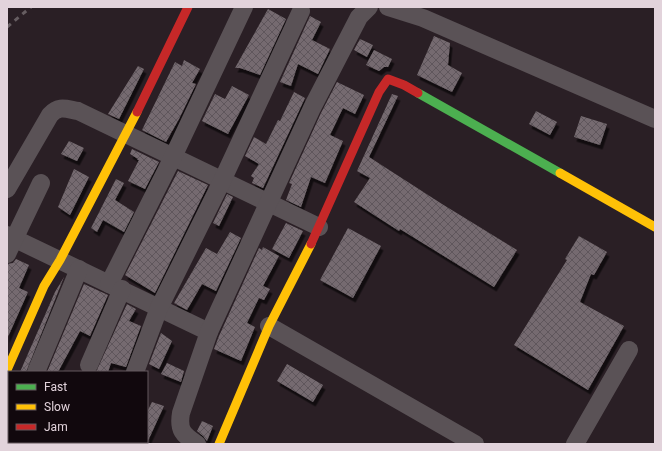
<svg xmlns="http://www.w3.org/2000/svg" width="662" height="451" font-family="Roboto,sans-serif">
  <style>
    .building { fill: url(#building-cross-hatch); filter: url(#shadow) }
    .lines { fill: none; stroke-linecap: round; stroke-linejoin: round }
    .street { stroke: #5a5256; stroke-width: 18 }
    .fast { stroke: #4caf50; stroke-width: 9 }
    .slow { stroke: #ffc107; stroke-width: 9 }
    .jam { stroke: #c62828; stroke-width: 9 }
    .rail { stroke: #665d61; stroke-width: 3; stroke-dasharray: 5 5; stroke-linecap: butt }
  </style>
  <defs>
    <pattern id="building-cross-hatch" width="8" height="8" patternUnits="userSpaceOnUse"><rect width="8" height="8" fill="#756b70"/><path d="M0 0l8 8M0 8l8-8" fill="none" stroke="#5f575b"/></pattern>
    <filter id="shadow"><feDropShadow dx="2.5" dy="4.5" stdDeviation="0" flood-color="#0009"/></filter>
  </defs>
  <rect width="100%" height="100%" fill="#2a1f25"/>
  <g class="building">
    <path d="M268,9L286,19L260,75L240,68H235Z"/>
    <path d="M310,16L321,22L312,40L330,49L318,74L298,64L291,86L280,82Z"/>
    <path d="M434,36L450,43L448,65L462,73L452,92L417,75Z"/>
    <path d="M360,39L373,45L367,57L354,50Z"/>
    <path d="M374,50L392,59L388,67H384L379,71L366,65Z"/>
    <path d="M184,60L200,69L192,83L196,84L179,119L166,142L142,130L175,62L182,66Z"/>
    <path d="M138,66L144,69L119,119L108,114Z"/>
    <path d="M337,82L364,95L355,114L343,108L330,135L343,141L325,183L311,177L301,207L286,200L292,184L289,183L321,113Z"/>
    <path d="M232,86L249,95L228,134L202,121L215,94L225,99Z"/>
    <path d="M294,92L305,98L263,188L252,183L254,178L251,176L259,164L245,156L254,137L266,144L278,120L280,121Z"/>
    <path d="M392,94L398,96L369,157L442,204L517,250L494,287L400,229L399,231L354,202L370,178L357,171Z"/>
    <path d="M536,111L557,122L550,135L529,124Z"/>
    <path d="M581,116L607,124L600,145L574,137Z"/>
    <path d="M69,141L84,148L77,161L61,154Z"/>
    <path d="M132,149L159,162L145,189L128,181L139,160H137L138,159L130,154Z"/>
    <path d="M74,169L89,177L70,215L58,207Z"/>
    <path d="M178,171L208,185L155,293L125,275Z"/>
    <path d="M116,179L124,183L115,200L134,212L124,232L103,220L97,232L91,228Z"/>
    <path d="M227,194L233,197L219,226L213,223Z"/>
    <path d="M286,223L303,231L289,258L272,249Z"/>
    <path d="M348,228L381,246L353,298L320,280Z"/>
    <path d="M230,232L241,238L216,291L202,284L187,310L174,303L206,248L217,254Z"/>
    <path d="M579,236L607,252L594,275L591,274L580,302L624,326L588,390L514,345L567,260L565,259Z"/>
    <path d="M263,247L279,256L263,286L270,289L264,300L259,298L247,323L255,327L241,361L214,349L219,336L259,248L262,250Z"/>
    <path d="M16,259L29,265L19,288L28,292L7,339V264L13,263Z"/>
    <path d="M64,277L26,372H20L55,292Z"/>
    <path d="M84,284L108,295L90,336L80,331L58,372H47Z"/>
    <path d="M127,304L136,309L129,321L141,326L126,367L111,363L108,372H96Z"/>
    <path d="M161,333L172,341L159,369L149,364Z"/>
    <path d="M167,363L184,371L181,382L161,374Z"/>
    <path d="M287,364L323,385L313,402L277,381Z"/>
    <path d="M152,402L164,406L147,443V412Z"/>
    <path d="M202,421L213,426L207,441L203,436L197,431Z"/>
  </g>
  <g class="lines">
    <g class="street">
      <path d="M388,7L423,18L655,119"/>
      <path d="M7,189L50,115C59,105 66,109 78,111L319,227"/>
      <path d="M7,235L209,332"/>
      <path d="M7,254L41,183"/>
      <path d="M109,284L173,157L244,7"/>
      <path d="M269,326L475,444"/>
      <path d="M89,365L122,289"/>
      <path d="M36,372L79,269"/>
      <path d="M135,372L159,308L222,181L301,11"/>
      <path d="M109,444V442"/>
      <path d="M197,444C183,435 178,430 181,413L209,332L312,108L359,17L369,7"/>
      <path d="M575,444L629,350"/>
    </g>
    <path class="fast" d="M418,93L560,173"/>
    <g class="slow">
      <path d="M560,173L655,227"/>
      <path d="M7,370L44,286L60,260L137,112"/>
      <path d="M219,444L269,326L311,244"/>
    </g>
    <g class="jam">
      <path d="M137,112L188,7"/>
      <path d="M311,244L379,92L388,79L404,85L418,93"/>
    </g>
    <path class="rail" d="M7,27L31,7"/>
  </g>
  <rect width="662" height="451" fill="none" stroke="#e2d3db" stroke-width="16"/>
  <rect x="8" y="371" width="140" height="72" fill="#11080d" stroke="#65595f"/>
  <rect x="16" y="384" width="20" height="6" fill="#4caf50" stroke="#65595f"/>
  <text x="44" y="391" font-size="12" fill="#e2d3db">Fast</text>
  <rect x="16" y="404" width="20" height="6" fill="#ffc107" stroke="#65595f"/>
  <text x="44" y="411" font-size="12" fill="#e2d3db">Slow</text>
  <rect x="16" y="424" width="20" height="6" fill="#c62828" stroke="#65595f"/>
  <text x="44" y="431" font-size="12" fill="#e2d3db">Jam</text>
</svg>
